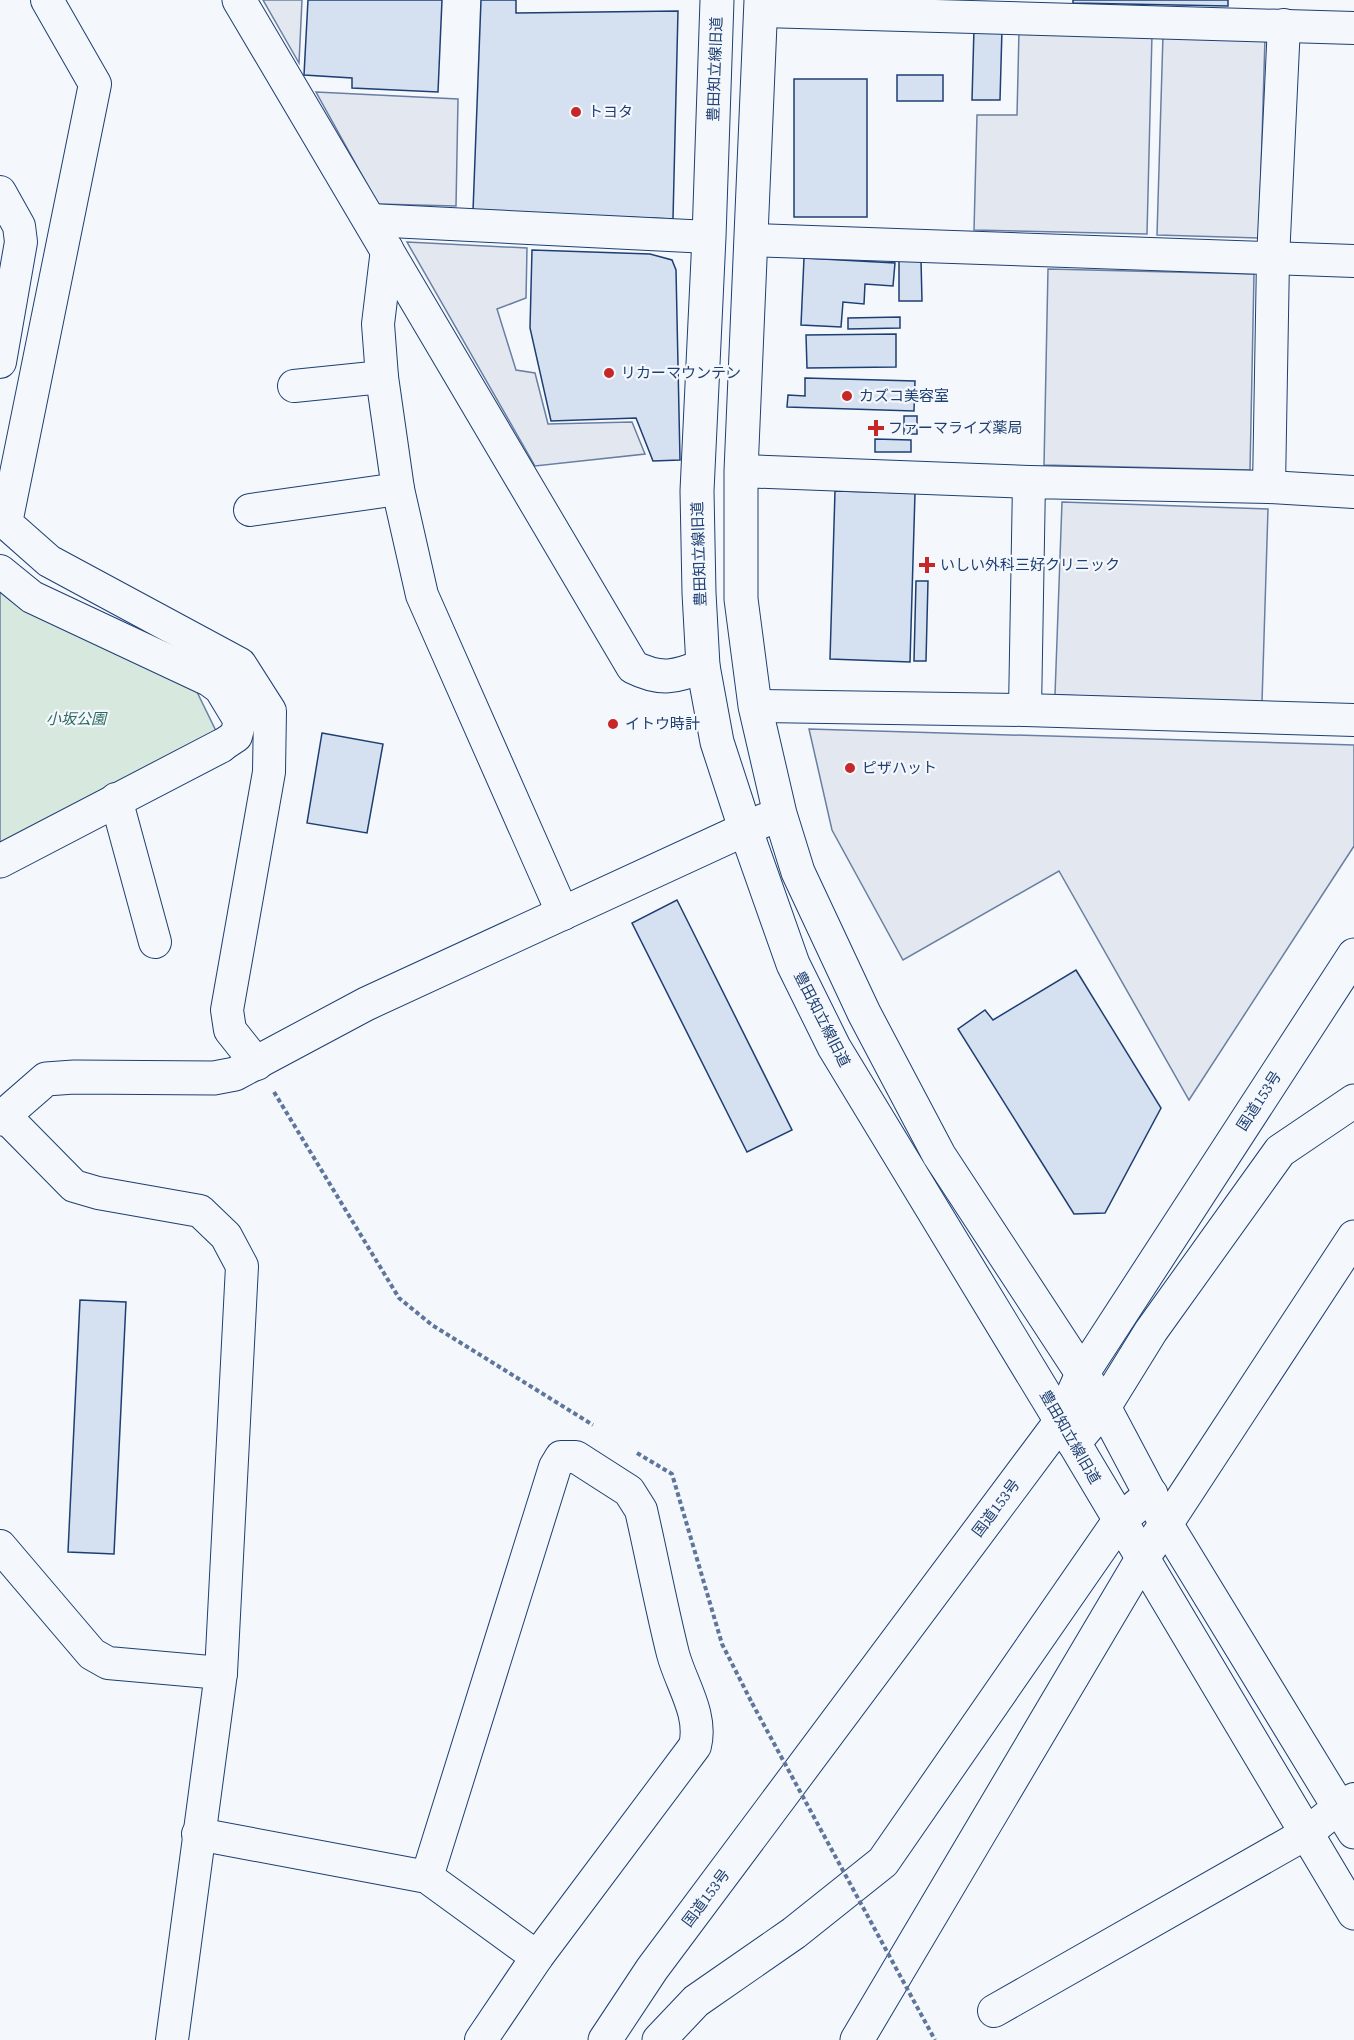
<svg xmlns="http://www.w3.org/2000/svg" width="1354" height="2040" font-family="'Source Serif 4','Noto Sans JP',serif">
  <style>
    .green { fill: #d7e8df; stroke: #687fa3; stroke-width: 1.5 }
    .parking { fill: #e3e8f0; stroke: #687fa3; stroke-width: 1.5 }
    .building { fill: #d5e0f0; stroke: #1d3f73; stroke-width: 1.5 }
    .lines { fill: none; stroke-linecap: round; stroke-linejoin: round }
    .minor-casing { stroke: #1d3f73; stroke-width: 34 }
    .tertiary-casing { stroke: #1d3f73; stroke-width: 35 }
    .trunk-casing { stroke: #1d3f73; stroke-width: 35 }
    .path { stroke: #5e769c; stroke-width: 4; stroke-dasharray: 4.5 3; stroke-linecap: butt }
    .minor { stroke: #f4f7fb; stroke-width: 32 }
    .tertiary { stroke: #f4f7fb; stroke-width: 33 }
    .trunk { stroke: #f4f7fb; stroke-width: 33 }
    .path-bridge { stroke: #5e769c; stroke-width: 4; stroke-dasharray: 4.5 3; stroke-linecap: butt }
    .poi-dot { fill: #c62828; stroke: #f4f7fb; stroke-width: 2 }
    .labels { text-anchor: middle; stroke-width: 4.5; stroke-linejoin: round; paint-order: stroke }
    .street-label { font-size: 15px; fill: #1d3f73; stroke: #f4f7fb }
    .poi-label { font-size: 15px; fill: #1d3f73; stroke: #f4f7fb; text-anchor: start }
    .park-label { font-size: 15px; font-style: italic; fill: #2c6c60; stroke: #f4f7fb }
  </style>
  <rect width="100%" height="100%" fill="#f4f7fb"/>
  <path class="green" d="M0,592L33,612L197,692L217,733L0,844Z"/>
  <g class="parking">
    <path d="M263,0H302L299,63Z"/>
    <path d="M1019,31L1152,34L1147,234L974,230L977,115H1017Z"/>
    <path d="M1163,35L1265,38L1259,238L1157,235Z"/>
    <path d="M316,92L458,99L456,206L378,204Z"/>
    <path d="M407,242L527,248L526,298L497,309L516,370L535,373L548,424L632,422L645,454L535,466Z"/>
    <path d="M1048,269L1254,274L1250,470L1044,465Z"/>
    <path d="M1062,502L1268,509L1262,702L1055,695Z"/>
    <path d="M809,729L1354,745V846L1189,1100L1059,871L903,960L832,830Z"/>
  </g>
  <g class="building">
    <path d="M308,0H442L438,92L352,88V78L304,75Z"/>
    <path d="M481,0H516V13L678,11L673,219L473,211Z"/>
    <path d="M1073,0H1228V6L1073,3Z"/>
    <path d="M974,28L1002,29L1000,100H972Z"/>
    <rect x="897" y="75" width="46" height="26"/>
    <rect x="794" y="79" width="73" height="138"/>
    <path d="M532,250L650,254L672,260L676,270L680,460L653,461L636,418L551,421L530,328Z"/>
    <path d="M804,258L895,263L893,286L865,284L864,304L843,302L841,327L801,325Z"/>
    <path d="M899,260H921L922,301H899Z"/>
    <path d="M900,317V328L848,329V318Z"/>
    <path d="M896,334V367L807,368L806,335Z"/>
    <path d="M805,378L915,381L914,411L787,407L788,395L805,396Z"/>
    <rect x="904" y="416" width="13" height="18"/>
    <path d="M875,439L911,440V452H875Z"/>
    <path d="M835,491L915,493L910,662L830,659Z"/>
    <path d="M916,581H928L926,661H914Z"/>
    <path d="M322,733L383,744L367,833L307,823Z"/>
    <path d="M677,900L792,1130L747,1152L632,923Z"/>
    <path d="M1076,970L1161,1108L1105,1213L1074,1214L958,1029L985,1010L993,1020Z"/>
    <path d="M80,1300L126,1302L114,1554L68,1552Z"/>
  </g>
  <g class="lines">
    <defs>
      <g id="minor">
        <path d="M47,0L95,84L6,523L49,561L240,664L270,711L269,772L227,1010L230,1030L257,1064"/>
        <path d="M761,11L1354,28"/>
        <path d="M0,192L19,226L21,242L0,362"/>
        <path d="M370,220L709,237"/>
        <path d="M751,240L1354,261"/>
        <path d="M382,377L378,324L387,249"/>
        <path d="M294,386L382,377L398,489L422,595L563,914"/>
        <path d="M741,471L1029,482"/>
        <path d="M1269,487L1354,492"/>
        <path d="M250,510L398,489"/>
        <path d="M0,571L32,597L209,680L220,688L240,721L236,736L221,746"/>
        <path d="M755,706L1025,710L1354,720"/>
        <path d="M1025,710L1029,482L1269,487L1273,259L1284,25"/>
        <path d="M116,799L155,942"/>
        <path d="M4,1115L74,1186L98,1193L200,1211L226,1236L242,1266L221,1673L172,2040"/>
        <path d="M0,1546L92,1654L108,1663L221,1673"/>
        <path d="M198,1834L427,1877L537,1957"/>
        <path d="M427,1877L555,1467L561,1457H576L629,1491L641,1510C652,1558 661,1606 673,1654C681,1684 703,1714 695,1746L537,1957L481,2040"/>
        <path d="M994,2011L1307,1833L1339,1807L1354,1799"/>
      </g>
      <g id="tertiary">
        <path d="M239,0L633,667C661,681 676,677 703,666"/>
        <path d="M717,0L709,237L697,491L699,593L703,666L717,742L745,828L793,964L834,1047L1061,1421L1354,1913"/>
        <path d="M761,0L741,471V599L755,706L780,814L798,872L864,1013L939,1155L1104,1407L1166,1524L1354,1832"/>
        <path d="M0,861L221,746"/>
        <path d="M0,1119L46,1079L74,1077L214,1078L235,1074L366,1004L765,820"/>
      </g>
      <g id="trunk">
        <path d="M1074,1443L1104,1407L1151,1331L1280,1151L1354,1101"/>
        <path d="M605,2040L652,1969L1061,1421L1082,1374L1354,955"/>
        <path d="M659,2040L696,2001L794,1933L883,1862L1119,1521L1151,1494"/>
        <path d="M857,2040L1142,1559L1166,1524L1354,1237"/>
      </g>
    </defs>
    <use href="#minor" class="minor-casing"/>
    <use href="#tertiary" class="tertiary-casing"/>
    <use href="#trunk" class="trunk-casing"/>
    <g class="path">
      <path d="M274,1092L399,1298L432,1325L593,1425"/>
      <path d="M637,1453L672,1474L722,1644L752,1703"/>
    </g>
    <use href="#minor" class="minor"/>
    <use href="#tertiary" class="tertiary"/>
    <use href="#trunk" class="trunk"/>
    <path class="path-bridge" d="M752,1703L935,2040"/>
  </g>
  <g class="poi-dot">
    <circle cx="576" cy="112" r="6"/>
    <circle cx="609" cy="373" r="6"/>
    <circle cx="847" cy="396" r="6"/>
    <path d="M873 419h6v6h6v6h-6v6h-6v-6h-6v-6h6z"/>
    <path d="M924 556h6v6h6v6h-6v6h-6v-6h-6v-6h6z"/>
    <circle cx="613" cy="724" r="6"/>
    <circle cx="850" cy="768" r="6"/>
  </g>
  <g class="labels">
    <g class="street-label">
      <text transform="translate(715 69) rotate(-88)" y="5">豊田知立線旧道</text>
      <text transform="translate(699 554) rotate(-92)" y="5">豊田知立線旧道</text>
      <text transform="translate(822 1019) rotate(63)" y="5">豊田知立線旧道</text>
      <text transform="translate(1259 1101) rotate(-57)" y="5">国道153号</text>
      <text transform="translate(1070 1437) rotate(60)" y="5">豊田知立線旧道</text>
      <text transform="translate(996 1508) rotate(-53)" y="5">国道153号</text>
      <text transform="translate(706 1898) rotate(-53)" y="5">国道153号</text>
    </g>
    <g class="poi-label">
      <text x="588" y="117">トヨタ</text>
      <text x="621" y="378">リカーマウンテン</text>
      <text x="859" y="401">カズコ美容室</text>
      <text x="888" y="433">ファーマライズ薬局</text>
      <text x="940" y="570">いしい外科三好クリニック</text>
      <text x="625" y="729">イトウ時計</text>
      <text x="862" y="773">ピザハット</text>
    </g>
    <g class="park-label">
      <text x="76" y="724">小坂公園</text>
    </g>
  </g>
</svg>
